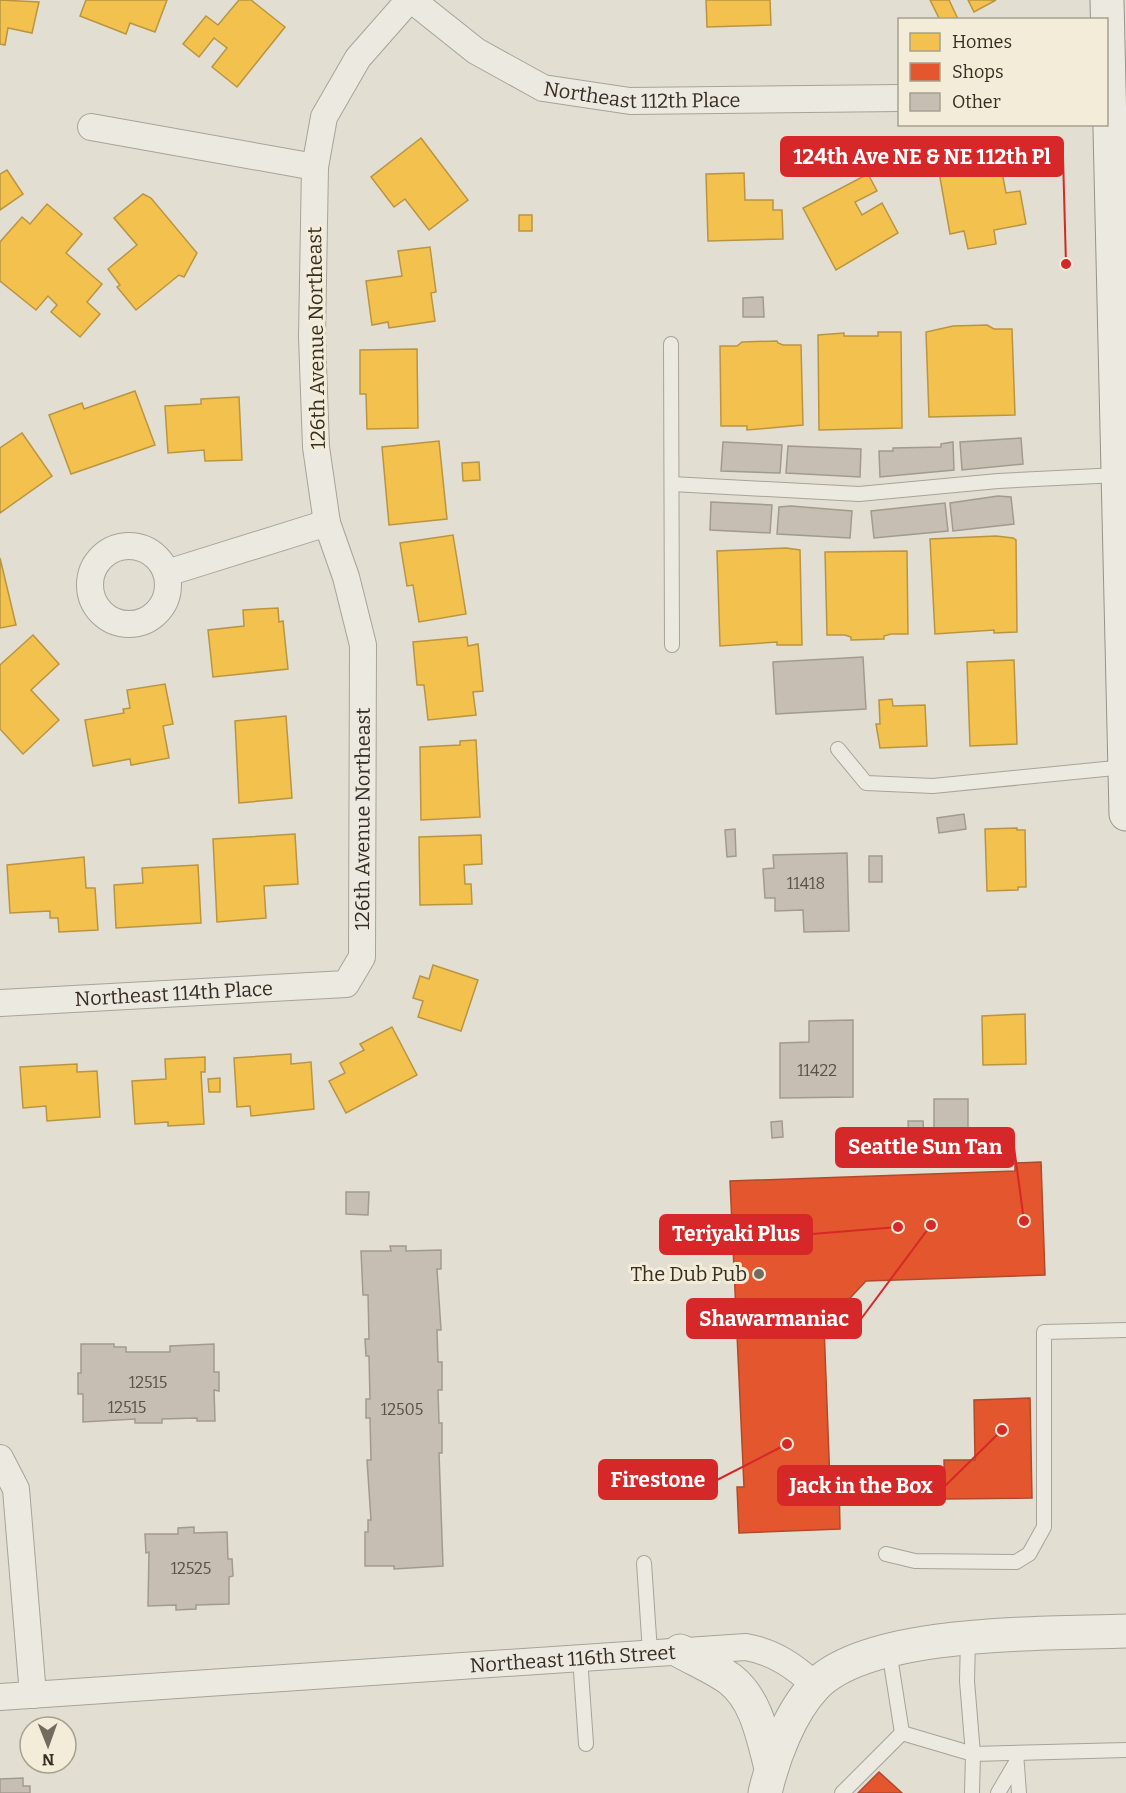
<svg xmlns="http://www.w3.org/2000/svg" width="1126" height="1793" font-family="Bitter,serif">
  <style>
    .homes { fill: #f2c14e; stroke: #ba9541; stroke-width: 1.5 }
    .shops { fill: #e4572e; stroke: #b04a2a; stroke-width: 1.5 }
    .building { fill: #c6beb2; stroke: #a29a90; stroke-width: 1.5 }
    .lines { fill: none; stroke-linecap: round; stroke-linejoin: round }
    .service-casing { stroke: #a8a399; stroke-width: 16 }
    .minor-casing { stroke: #a8a399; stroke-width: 28 }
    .tertiary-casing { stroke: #a8a399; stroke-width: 35 }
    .secondary-casing { stroke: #98938a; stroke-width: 35 }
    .service { stroke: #ece9e1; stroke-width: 14 }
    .minor { stroke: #ece9e1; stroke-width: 26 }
    .tertiary { stroke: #ece9e1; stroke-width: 33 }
    .secondary { stroke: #ece9e1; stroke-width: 33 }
    .poi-dot { fill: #736b5f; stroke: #f2ecd8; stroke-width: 2 }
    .labels { text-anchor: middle; stroke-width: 6; stroke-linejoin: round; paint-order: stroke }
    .number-label { font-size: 16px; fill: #5b5146 }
    .street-label { font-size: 20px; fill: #372d22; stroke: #f2ecd8 }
    .poi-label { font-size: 20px; fill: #372d22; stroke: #f2ecd8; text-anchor: end }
    .leader { fill: none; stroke: #d62828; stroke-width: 2 }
    .callout-dot { fill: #d62828; stroke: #f2ecd8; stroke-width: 2 }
    .callout { fill: #d62828; stroke: #d62828; stroke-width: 2 }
    .callout-label { font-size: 21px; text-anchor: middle; font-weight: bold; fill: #fff }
  </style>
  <rect width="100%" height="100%" fill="#e2ded1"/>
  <g class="homes">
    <path d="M0,0L39,2L32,33L8,28L5,45L0,44Z"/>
    <path d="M86,0H167L155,32L130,23L126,34L80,16Z"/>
    <path d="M239,0H251L285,27L237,87L212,67L227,48L214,38L199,57L183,44L206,16L218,25Z"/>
    <path d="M706,0H770L771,25L707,27Z"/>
    <path d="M930,0H949L958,19L940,20Z"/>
    <path d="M968,0H996L974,12Z"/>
    <path d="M421,138L468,200L429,230L405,199L394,207L371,177Z"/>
    <path d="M980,165L982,175L1002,172L1006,193L1020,191L1026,224L994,230L996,244L968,249L964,231L950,234L939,172Z"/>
    <path d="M7,170L23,194L0,210V174Z"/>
    <path d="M744,173L745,200H773V210H782L783,239L708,241L706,174Z"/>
    <path d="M868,174L877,191L855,202L862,215L882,203L898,233L836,270L803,208Z"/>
    <path d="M143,194L151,198L197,253L184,277L179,275L136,310L117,287L120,285L108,269L137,245L114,218Z"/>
    <path d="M47,204L82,234L66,253L102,284L87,302L100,314L80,337L51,312L57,305L48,296L36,310L0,281V242L22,217L30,224Z"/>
    <rect x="519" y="215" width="13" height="16"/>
    <path d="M430,247L436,292L431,293L435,321L389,328L388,322L372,325L366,281L402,276L398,251Z"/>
    <path d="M987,325L994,329H1012L1015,415L929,417L926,332L953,326Z"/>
    <path d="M878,332H901L902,428L819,430L818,335L844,333V336H878Z"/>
    <path d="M777,341L778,343L783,345H801L803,425L747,430V426H721L720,346H737L742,342Z"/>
    <path d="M417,349L418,428L367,429L366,394H360V350Z"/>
    <path d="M135,391L155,445L71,474L49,415L82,403L84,409Z"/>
    <path d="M239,397L242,460L205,461L204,450L168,453L165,406L201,404V399Z"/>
    <path d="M22,433L52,476L0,513V448Z"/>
    <path d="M439,441L447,519L389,525L382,447Z"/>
    <path d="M479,462L480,480L463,481L462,463Z"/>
    <path d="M453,535L466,614L419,622L413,585L407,586L400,543Z"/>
    <path d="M996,536L1013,538L1016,540L1017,632L994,633V630L935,634L930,539Z"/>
    <path d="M786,548L800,550L802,645H777V642L720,646L717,551Z"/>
    <path d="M907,551L908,634H891L884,636V639L851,640V637L845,635H827L825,552Z"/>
    <path d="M0,558L16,625L0,628Z"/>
    <path d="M278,608L279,622L283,621L288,669L213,677L208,630L244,626L243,610Z"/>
    <path d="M33,635L59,664L31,690L59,720L23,754L0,729V665Z"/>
    <path d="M467,637L468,646L478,644L483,691L473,692L476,715L428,720L424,685H417L413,642Z"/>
    <path d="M1014,660L1017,744L970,746L967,662Z"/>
    <path d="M165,684L173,724L163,726L169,758L131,765L130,759L93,766L85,720L124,713L123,709L130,708L127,690Z"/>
    <path d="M892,699L893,706L925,705L927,746L880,748L876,724H880L879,700Z"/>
    <path d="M286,716L292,798L239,803L235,721Z"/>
    <path d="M476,740L480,817L421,820L420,747L460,745V741Z"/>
    <path d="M1017,828V830H1025L1026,887H1018V890L987,891L985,829Z"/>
    <path d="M295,834L298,884L264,886L266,918L217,922L213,839Z"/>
    <path d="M481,835L482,864L464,865L465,884H471L472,904L420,905L419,837Z"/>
    <path d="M84,857L86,888H95L98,930L59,932L58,918H50V911L10,913L7,865Z"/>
    <path d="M198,865L201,923L116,928L114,885L143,883L142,868Z"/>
    <path d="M433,965L478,980L461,1031L418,1017L423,1001L413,998L420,976L429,979Z"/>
    <path d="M1025,1014L1026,1064L983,1065L982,1016Z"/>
    <path d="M392,1027L417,1075L346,1113L329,1081L345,1073L340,1063L364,1050L360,1044Z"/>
    <path d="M291,1054V1064L311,1062L314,1109L251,1116L250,1106L237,1107L234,1058Z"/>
    <path d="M205,1057V1072H201L204,1124L168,1126V1122L135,1124L132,1081L166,1079L165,1059Z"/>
    <path d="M77,1064V1072L97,1071L100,1117L47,1121L46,1106L23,1108L20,1067Z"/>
    <path d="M220,1078V1092H209L208,1079Z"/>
  </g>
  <g class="shops">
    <path d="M1041,1162L1045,1275L866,1281L824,1326L830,1483H839L840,1529L739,1533L737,1487H744L730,1181L1015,1171V1163Z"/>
    <path d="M1030,1398L1032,1498L945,1499L944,1460H975L974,1400Z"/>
    <path d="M879,1772L902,1793H858Z"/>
  </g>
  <g class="building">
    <path d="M763,297L764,317H743V298Z"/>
    <path d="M1021,438L1023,464L962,470L960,442Z"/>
    <path d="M723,442L782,445L780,473L721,471Z"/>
    <path d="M953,442L954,470L880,477L879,451H893V448L941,447V444Z"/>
    <path d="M788,446L861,449L860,477L786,473Z"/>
    <path d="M998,496L1011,497L1014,524L953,531L950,503Z"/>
    <path d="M711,502L772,505L770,533L710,530Z"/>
    <path d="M945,503L948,531L874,538L871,511Z"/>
    <path d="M791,506L852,511L850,538L777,534L779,507Z"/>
    <path d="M863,657L866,709L776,714L773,662Z"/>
    <path d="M964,814L966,829L939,833L937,818Z"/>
    <path d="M735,829L736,856L727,857L725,830Z"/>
    <path d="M847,853L849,931L804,932L803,910L775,911V898H765L763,869L774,868L773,855Z"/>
    <rect x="869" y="856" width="13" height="26"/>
    <path d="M853,1020V1097L780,1098V1043L809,1042V1021Z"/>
    <rect x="934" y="1099" width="34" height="33"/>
    <path d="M782,1121L783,1137L772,1138L771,1122Z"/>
    <path d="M908,1121H923L924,1137L909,1138Z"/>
    <path d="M346,1192H369L368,1215L346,1214Z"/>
    <path d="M390,1246H406V1251L441,1250V1269H437L441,1330H437L438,1362H442V1390H438L439,1423H442V1453H439L443,1566L394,1569V1566H365V1532H368V1520H371L367,1460H371L370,1418H366V1399H370L369,1356H366L365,1339H369L368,1295H363L361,1251H391Z"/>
    <path d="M81,1344H114V1347H126V1352H170V1346L214,1344V1372H219V1391L214,1390L215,1421H197V1418L162,1419V1423H135V1419L83,1422V1394H78V1373H81Z"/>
    <path d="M194,1527V1533L227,1532L228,1559H232L233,1576L229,1577V1604L196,1605V1609L176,1610V1605L148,1606L149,1552L146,1553L145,1534H178V1528Z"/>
    <path d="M23,1778V1786H30V1793H0V1779Z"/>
  </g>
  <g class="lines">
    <defs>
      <g id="service">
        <path d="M671,344L672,645"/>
        <path d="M672,484L859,494L998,481L1118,475"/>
        <path d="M838,749L866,783L933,786L1125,767"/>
        <path d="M886,1554L915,1561L1016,1562L1029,1554L1044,1527V1332L1126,1330"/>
        <path d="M644,1563L650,1652"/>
        <path d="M968,1638L967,1681L973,1754L1126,1750"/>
        <path d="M889,1650L902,1733L973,1754L972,1793"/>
        <path d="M580,1657L586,1744"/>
        <path d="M1016,1753L1019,1793"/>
        <path d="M842,1793L902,1733"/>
        <path d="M998,1793L1015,1764"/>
      </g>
      <g id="minor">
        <path id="s1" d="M412,0L476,51L543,88L630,101L900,98"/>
        <path d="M91,127L315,167"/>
        <circle cx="129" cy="585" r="39"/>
        <path d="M167,573L327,523"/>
        <path id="s2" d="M0,1003L346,984L362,957L363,645L346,577L327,523L316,447L312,337L315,167L324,117L358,58L409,0"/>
        <path d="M0,1458L16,1489L33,1695"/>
        <path id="s3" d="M0,1697L746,1647C774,1652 794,1666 815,1685"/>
      </g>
      <g id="tertiary">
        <path d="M680,1651C696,1660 715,1668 730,1679C757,1700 763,1738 771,1768"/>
        <path d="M765,1793C773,1758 790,1712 815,1686C869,1629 1050,1634 1126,1631"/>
      </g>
      <path id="secondary" d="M1107,0L1126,814"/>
    </defs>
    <use href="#service" class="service-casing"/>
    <use href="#minor" class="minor-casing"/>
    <use href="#tertiary" class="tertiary-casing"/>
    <use href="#secondary" class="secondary-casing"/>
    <use href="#service" class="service"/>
    <use href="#minor" class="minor"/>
    <use href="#tertiary" class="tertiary"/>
    <use href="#secondary" class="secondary"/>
  </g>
  <circle class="poi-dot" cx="759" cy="1274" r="6"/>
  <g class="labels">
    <g class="number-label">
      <text x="806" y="889">11418</text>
      <text x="817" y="1076">11422</text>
      <text x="148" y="1388">12515</text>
      <text x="127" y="1413">12515</text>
      <text x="402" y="1415">12505</text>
      <text x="191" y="1574">12525</text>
    </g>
    <g class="street-label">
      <text dy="7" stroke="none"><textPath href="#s1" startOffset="258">Northeast 112th Place</textPath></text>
      <text transform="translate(316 338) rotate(-91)" y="7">126th Avenue Northeast</text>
      <text dy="7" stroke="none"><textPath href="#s2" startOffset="516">126th Avenue Northeast</textPath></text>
      <text dy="7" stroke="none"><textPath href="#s2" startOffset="174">Northeast 114th Place</textPath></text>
      <text dy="7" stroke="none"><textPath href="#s3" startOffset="574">Northeast 116th Street</textPath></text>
    </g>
    <g class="poi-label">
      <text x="747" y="1281">The Dub Pub</text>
    </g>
  </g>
  <path class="leader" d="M1066 264L1063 157M1024 1221L1014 1147M898 1227L812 1234M931 1225L861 1319M787 1444L717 1480M1002 1430L945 1486"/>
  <g class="callout-dot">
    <circle cx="1066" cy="264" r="6"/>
    <circle cx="1024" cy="1221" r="6"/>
    <circle cx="898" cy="1227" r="6"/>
    <circle cx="931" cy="1225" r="6"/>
    <circle cx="787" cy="1444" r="6"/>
    <circle cx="1002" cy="1430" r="6"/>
  </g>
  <g class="callout">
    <rect x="781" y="137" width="282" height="39" rx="6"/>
    <rect x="836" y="1128" width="178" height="39" rx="6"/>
    <rect x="660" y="1215" width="152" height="39" rx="6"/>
    <rect x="687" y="1299" width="174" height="39" rx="6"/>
    <rect x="599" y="1460" width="118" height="39" rx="6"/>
    <rect x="778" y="1466" width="167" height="39" rx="6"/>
  </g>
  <g class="callout-label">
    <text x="922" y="164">124th Ave NE &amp; NE 112th Pl</text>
    <text x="925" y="1154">Seattle Sun Tan</text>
    <text x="736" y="1241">Teriyaki Plus</text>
    <text x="774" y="1326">Shawarmaniac</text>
    <text x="658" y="1487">Firestone</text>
    <text x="861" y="1493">Jack in the Box</text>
  </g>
  <rect x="898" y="18" width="210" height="108" fill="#f2ecd8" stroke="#a7a08f" stroke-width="1.5"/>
  <rect x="910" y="33" width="30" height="18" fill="#f2c14e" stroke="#a7a08f" stroke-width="1.5"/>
  <text x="952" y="48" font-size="18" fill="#372d22">Homes</text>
  <rect x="910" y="63" width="30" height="18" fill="#e4572e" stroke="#a7a08f" stroke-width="1.5"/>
  <text x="952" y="78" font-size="18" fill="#372d22">Shops</text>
  <rect x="910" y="93" width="30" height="18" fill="#c6beb2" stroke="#a7a08f" stroke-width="1.5"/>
  <text x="952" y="108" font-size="18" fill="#372d22">Other</text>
  <g transform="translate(48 1745) rotate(179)"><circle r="28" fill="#f2ecd8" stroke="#a7a08f" stroke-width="1.5"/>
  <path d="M0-4.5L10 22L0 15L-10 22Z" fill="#736b5f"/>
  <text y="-9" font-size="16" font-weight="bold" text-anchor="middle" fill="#372d22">N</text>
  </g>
</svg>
